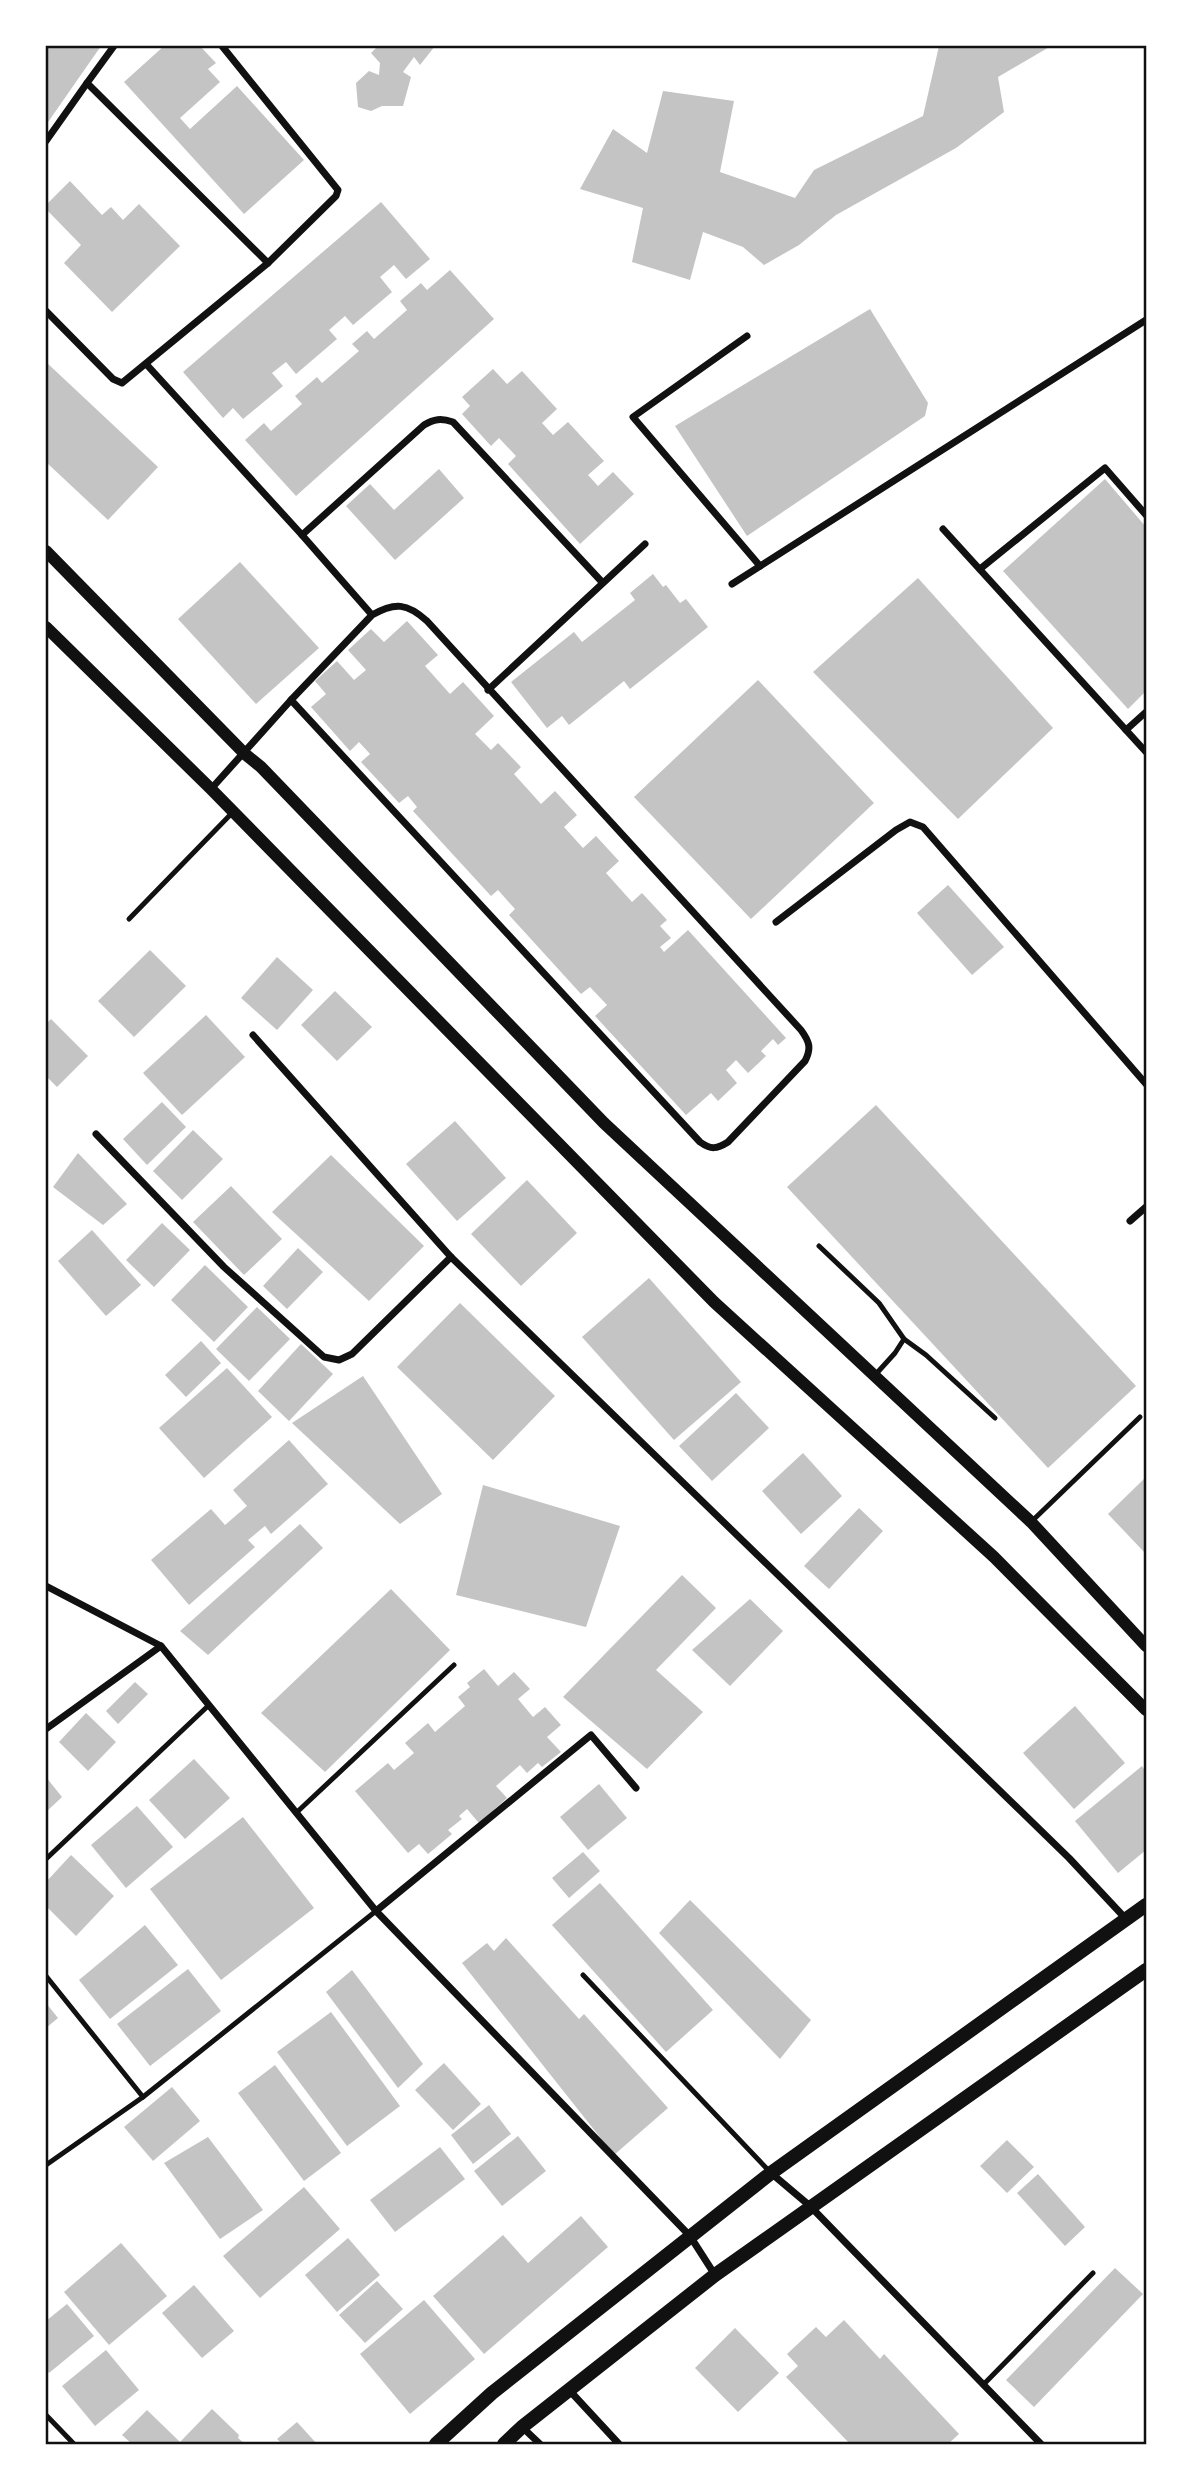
<svg xmlns="http://www.w3.org/2000/svg" width="1192" height="2490" font-family="Quicksand,sans-serif">
  <style>
    .building { fill: #c4c4c4 }
    .lines { fill: none; stroke-linecap: round; stroke-linejoin: round }
    .service { stroke: #111; stroke-width: 5 }
    .minor { stroke: #111; stroke-width: 7 }
    .tertiary { stroke: #111; stroke-width: 12 }
    .secondary { stroke: #111; stroke-width: 14 }
    .neatline { fill: none; stroke: #111; stroke-width: 2.5 }
  </style>
  <rect width="100%" height="100%" fill="#fff"/>
  <g class="building">
    <path d="M46,46H101L46,125Z"/>
    <path d="M164,46H200L216,63L208,69L220,82L180,118L190,129L237,86L304,160L244,214L124,82Z"/>
    <path d="M378,46H435L420,65L414,57L403,72L411,77L403,106H382L371,111L358,107L356,83L369,71L379,75L380,63L371,53Z"/>
    <path d="M939,46H1051L998,77L1004,112L956,148L836,215L799,245L764,265L743,247L703,232L690,280L632,262L643,208L580,189L613,129L647,153L663,91L734,101L720,172L795,198L814,170L923,116Z"/>
    <path d="M70,181L102,215L111,207L123,220L139,204L180,246L112,312L64,263L81,245L46,209V205Z"/>
    <path d="M381,202L430,259L406,279L394,265L380,277L392,292L353,325L345,316L329,330L337,339L296,374L286,362L272,373L283,386L243,419L233,408L223,418L183,372Z"/>
    <path d="M450,270L494,319L296,496L245,440L264,423L271,431L302,404L295,396L317,377L322,383L359,351L352,344L367,331L374,339L407,310L400,301L421,283L427,290Z"/>
    <path d="M870,309L928,403L925,416L747,536L675,426Z"/>
    <path d="M46,362L158,467L108,520L46,462Z"/>
    <path d="M493,369L507,384L522,371L557,409L542,423L553,435L568,422L604,461L588,475L598,486L613,472L634,494L580,544L508,464L516,456L499,438L491,446L462,414L470,406L462,397Z"/>
    <path d="M439,469L464,498L395,560L346,506L370,484L394,510Z"/>
    <path d="M1105,479L1146,527V691L1128,709L1003,571Z"/>
    <path d="M240,562L319,648L256,704L178,619Z"/>
    <path d="M653,574L663,587L666,585L680,603L686,599L708,627L630,689L624,681L569,725L562,716L547,728L511,682L574,632L582,642L635,600L630,593Z"/>
    <path d="M918,578L1053,728L958,819L813,672Z"/>
    <path d="M407,621L438,655L425,666L450,694L463,682L494,716L475,734L491,750L498,743L521,767L514,774L541,804L555,791L577,815L564,827L583,848L596,836L619,861L606,873L632,902L642,893L667,920L660,926L671,938L660,947L664,952L688,930L786,1038L778,1045L773,1039L761,1051L766,1056L748,1073L736,1060L726,1070L737,1083L718,1101L711,1093L686,1115L595,1016L607,1005L590,987L581,994L509,915L515,909L498,890L491,896L413,811L417,807L408,796L399,803L361,762L370,754L359,742L350,751L311,707L326,694L315,681L337,661L354,680L366,670L348,650L371,629L384,642Z"/>
    <path d="M758,680L874,803L751,919L634,797Z"/>
    <path d="M948,885L1004,947L972,975L917,913Z"/>
    <path d="M150,950L186,986L134,1037L98,1001Z"/>
    <path d="M277,957L313,990L277,1030L241,998Z"/>
    <path d="M335,991L372,1027L337,1061L301,1025Z"/>
    <path d="M206,1015L245,1057L182,1115L143,1073Z"/>
    <path d="M51,1019L88,1056L57,1087L46,1076V1024Z"/>
    <path d="M162,1102L186,1127L147,1165L123,1139Z"/>
    <path d="M876,1105L1136,1386L1048,1468L787,1187Z"/>
    <path d="M455,1121L506,1178L457,1221L406,1164Z"/>
    <path d="M193,1130L223,1159L182,1200L153,1171Z"/>
    <path d="M78,1153L127,1204L103,1225L53,1187Z"/>
    <path d="M331,1155L424,1246L369,1301L272,1212Z"/>
    <path d="M527,1180L577,1233L521,1286L471,1234Z"/>
    <path d="M231,1186L282,1239L244,1275L193,1222Z"/>
    <path d="M162,1223L190,1250L154,1287L126,1260Z"/>
    <path d="M92,1230L141,1285L106,1316L58,1261Z"/>
    <path d="M298,1248L323,1272L287,1309L263,1286Z"/>
    <path d="M205,1265L248,1307L214,1342L171,1300Z"/>
    <path d="M649,1278L741,1382L674,1440L582,1337Z"/>
    <path d="M460,1303L555,1396L493,1460L397,1367Z"/>
    <path d="M257,1307L290,1339L249,1381L216,1349Z"/>
    <path d="M201,1341L221,1363L186,1397L165,1375Z"/>
    <path d="M301,1344L333,1374L289,1421L258,1391Z"/>
    <path d="M227,1368L272,1417L204,1478L159,1428Z"/>
    <path d="M363,1376L442,1494L400,1524L292,1423Z"/>
    <path d="M736,1393L769,1428L712,1481L679,1446Z"/>
    <path d="M289,1440L328,1484L271,1534L265,1526L248,1540L255,1547L189,1605L151,1560L211,1509L225,1525L247,1506L233,1490Z"/>
    <path d="M803,1453L842,1496L801,1534L762,1491Z"/>
    <path d="M1146,1477V1554L1108,1514Z"/>
    <path d="M483,1485L620,1526L586,1627L456,1595Z"/>
    <path d="M859,1508L883,1531L829,1589L804,1566Z"/>
    <path d="M300,1524L323,1548L208,1655L180,1631Z"/>
    <path d="M682,1575L716,1608L656,1670L703,1712L647,1769L563,1697Z"/>
    <path d="M391,1589L450,1650L325,1772L261,1713Z"/>
    <path d="M750,1599L783,1631L730,1686L692,1650Z"/>
    <path d="M484,1669L498,1686L514,1672L530,1689L518,1699L533,1717L545,1707L561,1725L547,1737L561,1752L542,1767L538,1763L527,1773L520,1765L496,1786L507,1798L479,1823L467,1809L459,1816L462,1819L448,1830L452,1834L428,1854L419,1844L408,1853L355,1791L388,1763L394,1770L414,1753L405,1743L428,1723L435,1732L465,1706L458,1697L470,1687L467,1683Z"/>
    <path d="M135,1682L148,1694L118,1724L106,1711Z"/>
    <path d="M1075,1706L1125,1763L1074,1809L1023,1753Z"/>
    <path d="M86,1713L116,1742L88,1771L59,1742Z"/>
    <path d="M194,1759L230,1798L185,1839L149,1800Z"/>
    <path d="M1142,1766L1146,1772V1850L1118,1873L1075,1821Z"/>
    <path d="M46,1777L62,1797L46,1812Z"/>
    <path d="M599,1784L627,1818L588,1850L560,1817Z"/>
    <path d="M137,1806L173,1847L126,1888L91,1845Z"/>
    <path d="M243,1817L314,1908L221,1980L150,1889Z"/>
    <path d="M583,1852L600,1871L569,1898L552,1878Z"/>
    <path d="M71,1855L114,1896L76,1936L46,1906V1882Z"/>
    <path d="M600,1883L713,2010L666,2052L552,1925Z"/>
    <path d="M690,1900L811,2020L780,2059L659,1933Z"/>
    <path d="M145,1925L178,1965L110,2019L79,1980Z"/>
    <path d="M506,1938L579,2019L584,2014L668,2108L614,2155L462,1963L487,1943L494,1951Z"/>
    <path d="M188,1969L221,2011L150,2066L117,2024Z"/>
    <path d="M352,1970L423,2064L398,2088L326,1992Z"/>
    <path d="M46,2003L58,2018L46,2028Z"/>
    <path d="M331,2012L400,2106L347,2146L277,2052Z"/>
    <path d="M444,2063L481,2104L453,2130L415,2090Z"/>
    <path d="M275,2065L341,2153L304,2181L238,2093Z"/>
    <path d="M172,2087L200,2121L153,2161L124,2127Z"/>
    <path d="M489,2105L511,2134L473,2164L451,2135Z"/>
    <path d="M518,2136L546,2171L502,2206L474,2171Z"/>
    <path d="M208,2137L263,2210L220,2239L164,2163Z"/>
    <path d="M1007,2140L1034,2167L1007,2193L980,2166Z"/>
    <path d="M440,2147L465,2179L395,2232L370,2200Z"/>
    <path d="M1038,2174L1085,2227L1065,2246L1017,2193Z"/>
    <path d="M304,2187L340,2229L260,2298L223,2256Z"/>
    <path d="M581,2216L608,2247L484,2354L433,2296L503,2235L528,2263Z"/>
    <path d="M348,2238L380,2275L337,2312L305,2275Z"/>
    <path d="M121,2243L167,2296L109,2345L64,2292Z"/>
    <path d="M1115,2268L1143,2294L1034,2407L1006,2380Z"/>
    <path d="M377,2281L403,2309L365,2343L339,2315Z"/>
    <path d="M194,2285L234,2331L202,2358L162,2313Z"/>
    <path d="M424,2300L475,2359L410,2414L360,2354Z"/>
    <path d="M67,2304L94,2336L49,2373L46,2369V2321Z"/>
    <path d="M844,2320L880,2359L884,2354L959,2434L948,2444H850L786,2377L798,2366L787,2354L816,2327L826,2337Z"/>
    <path d="M735,2328L779,2373L738,2412L695,2368Z"/>
    <path d="M106,2350L139,2390L95,2426L62,2386Z"/>
    <path d="M212,2409L239,2435L238,2438L245,2444H132L122,2435L147,2410L180,2442Z"/>
    <path d="M297,2422L317,2444H282L277,2439Z"/>
  </g>
  <g class="lines">
    <g class="service">
      <path d="M129,919L233,812"/>
      <path d="M819,1246L879,1303L904,1339L895,1353L876,1374"/>
      <path d="M904,1339L926,1355L995,1418"/>
      <path d="M1031,1522L1140,1417"/>
      <path d="M296,1813L454,1665"/>
      <path d="M46,1859L209,1705"/>
      <path d="M583,1975L771,2173"/>
      <path d="M46,1976L143,2097"/>
      <path d="M46,2165L143,2097L376,1911"/>
      <path d="M983,2385L1093,2273"/>
      <path d="M46,2415L74,2444"/>
    </g>
    <g class="minor">
      <path d="M222,46L338,190L336,196L268,263"/>
      <path d="M46,141L87,83"/>
      <path d="M46,311L113,379L122,383L268,263L87,83L114,46"/>
      <path d="M747,336L633,417L760,566"/>
      <path d="M147,365L302,535L424,425C434,419 441,418 453,422L602,582"/>
      <path d="M943,529L1146,752"/>
      <path d="M302,535L372,615C395,602 407,603 427,621L801,1030C809,1041 812,1048 805,1061L728,1142C717,1149 711,1150 700,1142L291,700L372,615"/>
      <path d="M980,569L1105,468L1146,515"/>
      <path d="M732,584L1146,320"/>
      <path d="M488,690L645,544"/>
      <path d="M1126,730L1146,712"/>
      <path d="M211,789L291,700"/>
      <path d="M776,922L896,830L910,822L923,827L1146,1084"/>
      <path d="M253,1035L451,1257L1069,1858L1126,1919"/>
      <path d="M96,1134L224,1267L324,1357L339,1360L352,1354L451,1257"/>
      <path d="M1130,1221L1146,1207"/>
      <path d="M46,1586L161,1646L376,1911L690,2236L715,2275"/>
      <path d="M46,1729L161,1646"/>
      <path d="M376,1911L591,1735L636,1788"/>
      <path d="M771,2173L810,2206L1041,2444"/>
      <path d="M570,2391L619,2444"/>
      <path d="M522,2427L540,2444"/>
    </g>
    <g class="tertiary">
      <path d="M46,551L245,754L261,767L604,1123L1031,1522L1146,1646"/>
      <path d="M46,627L211,789L714,1302L994,1557L1146,1710"/>
    </g>
    <g class="secondary">
      <path d="M436,2444L492,2393L771,2173L1146,1905"/>
      <path d="M504,2444L522,2427L715,2275L1146,1970"/>
    </g>
  </g>
  <rect width="1192" height="2490" fill="none" stroke="#ffffff" stroke-width="94"/>
  <rect x="47" y="47" width="1098" height="2396" class="neatline"/>
</svg>
